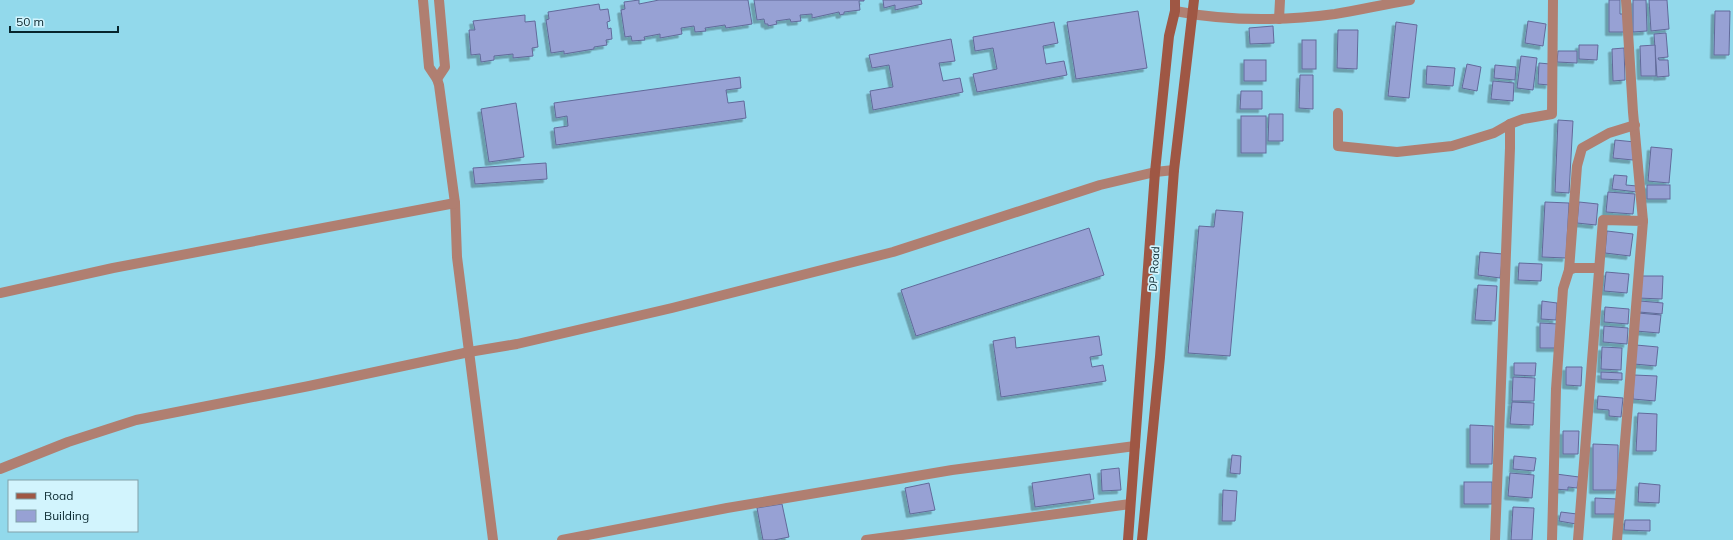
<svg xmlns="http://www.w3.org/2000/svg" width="1733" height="540" font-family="Mulish,sans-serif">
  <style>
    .building { fill: #97a1d4; stroke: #626a9a; filter: url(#shadow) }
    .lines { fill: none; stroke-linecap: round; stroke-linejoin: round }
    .street { stroke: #b07f71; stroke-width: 10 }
    .secondary { stroke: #9f5744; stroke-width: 10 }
    .labels { text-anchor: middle; stroke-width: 3.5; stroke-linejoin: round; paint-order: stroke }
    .street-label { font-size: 11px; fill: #07252c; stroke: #d2f4fd }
  </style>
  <defs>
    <filter id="shadow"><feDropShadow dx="-3.5" dy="3.5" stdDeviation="0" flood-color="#0004"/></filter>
  </defs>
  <rect width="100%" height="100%" fill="#92d9eb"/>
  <g class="building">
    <path d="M639,0V4L659,0H748L752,24L726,28L725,25L705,28L706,31L695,32L694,26L681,28L682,34L660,38V34L644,37L645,40L632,41L631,36L625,37L621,10L625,9L624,2Z"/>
    <path d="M754,0H864V1H859L860,10L844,12V14L840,15L839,12L812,18V14L800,15L801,21L791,22L790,19L776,21L777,24L768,26V24H765L764,19L757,20Z"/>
    <path d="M883,0H921L922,4L895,10V5L884,8Z"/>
    <path d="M1609,0H1620V14H1626V32H1609Z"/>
    <path d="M1633,0H1646L1647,31L1633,32Z"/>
    <path d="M1649,0H1667L1669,29L1651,31Z"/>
    <path d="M599,4L600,10L608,9L610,21L607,22L608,29L611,28L612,39L606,40L607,45L594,47V49L564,54V51L551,53L546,20L549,19L548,12Z"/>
    <path d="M1138,11L1147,68L1076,79L1067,22Z"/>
    <path d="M1715,11H1730L1729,55H1714Z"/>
    <path d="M525,15V22L535,21L538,47L532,48L533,56L513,58V54L494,56V60L481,62L480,54L471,55L469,30H475L473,21Z"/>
    <path d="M1528,21L1546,24L1543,46L1525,43Z"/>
    <path d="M1054,22L1058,43L1043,46L1046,64L1064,61L1067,75L977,92L973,74L997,69L993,48L975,51L973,37Z"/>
    <path d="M1396,22L1417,25L1409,98L1388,96Z"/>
    <path d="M1273,26L1274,43L1250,44L1249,28Z"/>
    <path d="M1338,30H1358L1357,69L1337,68Z"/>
    <path d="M1666,33L1668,57L1658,58L1659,60H1668L1669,76L1657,77L1654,34Z"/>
    <path d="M951,39L955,61L939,63L943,81L960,78L963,92L873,110L870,91L893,87L889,65L872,68L869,55Z"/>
    <rect x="1302" y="40" width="14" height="29"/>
    <path d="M1579,45H1598L1597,60L1579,59Z"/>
    <path d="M1655,45L1656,76H1641L1640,46Z"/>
    <path d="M1624,48L1625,80L1613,81L1612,49Z"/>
    <path d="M1558,51H1577V63L1557,62Z"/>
    <path d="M1521,56L1537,58L1533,90L1517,88Z"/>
    <rect x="1244" y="60" width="22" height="21"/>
    <path d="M1539,63L1550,64L1549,85L1538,84Z"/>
    <path d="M1467,64L1481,67L1477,91L1462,88Z"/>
    <path d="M1495,65L1516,67L1515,80L1494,78Z"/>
    <path d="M1427,66L1455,68L1453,86L1426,84Z"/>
    <path d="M1300,75H1313V109L1299,108Z"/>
    <path d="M740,77L741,88L726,90L728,103L744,101L746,118L556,145L554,128L568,126L567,116L556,118L554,103Z"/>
    <path d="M1493,81L1514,83L1513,101L1491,99Z"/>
    <path d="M1241,91H1262V109H1240Z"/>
    <path d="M516,103L524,157L489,162L481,109Z"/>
    <path d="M1269,114H1283V141H1268Z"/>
    <rect x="1241" y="116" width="25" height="37"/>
    <path d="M1558,120L1573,121L1569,193L1555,192Z"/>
    <path d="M1615,140L1635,142L1633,160L1613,158Z"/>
    <path d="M1651,147L1672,149L1669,183L1648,181Z"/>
    <path d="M546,163L547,179L475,184L473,168Z"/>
    <path d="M1614,175L1627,176L1626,185L1637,186V192L1612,189Z"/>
    <rect x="1647" y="185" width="23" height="14"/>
    <path d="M1608,192L1635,194L1633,214L1606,212Z"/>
    <path d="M1545,202L1569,203L1566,258L1542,257Z"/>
    <path d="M1579,202L1598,204L1596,225L1577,223Z"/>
    <path d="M1216,210L1243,212L1230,356L1188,353L1199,226L1214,227Z"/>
    <path d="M1089,228L1104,275L916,336L901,290Z"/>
    <path d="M1607,231L1633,234L1630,256L1605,253Z"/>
    <path d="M1480,252L1503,254L1500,278L1478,275Z"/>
    <path d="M1519,263L1542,264L1541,281L1518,280Z"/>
    <path d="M1606,272L1629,274L1627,293L1604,291Z"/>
    <path d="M1639,276H1663L1662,299L1638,298Z"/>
    <path d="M1478,285L1497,286L1495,321L1475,320Z"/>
    <path d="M1542,301L1557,303L1556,320L1541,319Z"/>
    <path d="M1640,301L1663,303L1662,314L1639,312Z"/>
    <path d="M1605,307L1629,309L1628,324L1604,322Z"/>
    <path d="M1638,313L1661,315L1659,333L1636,331Z"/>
    <path d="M1540,323L1558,324V348H1540Z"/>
    <path d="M1604,326L1628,328L1627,344L1603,342Z"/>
    <path d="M1099,336L1102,355L1090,357L1092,367L1103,365L1106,381L1001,397L993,341L1015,337L1016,348Z"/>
    <path d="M1636,345L1658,347L1656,366L1634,364Z"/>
    <path d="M1602,347L1622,348L1621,370L1601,369Z"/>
    <path d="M1514,363H1536L1535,376L1514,375Z"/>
    <path d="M1566,367H1582L1581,386L1566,385Z"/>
    <path d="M1601,372L1622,373V380L1601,379Z"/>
    <path d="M1634,375L1657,376L1655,401L1633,399Z"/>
    <path d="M1513,377L1535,378L1534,401H1512Z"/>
    <path d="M1598,396L1623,398L1621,417L1609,416V410L1597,409Z"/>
    <path d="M1512,402L1534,403L1533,425L1510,424Z"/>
    <path d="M1638,413L1657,414L1656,451H1636Z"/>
    <path d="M1470,425L1493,426L1492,464H1470Z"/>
    <path d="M1563,431H1579L1578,454H1563Z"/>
    <path d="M1593,444L1618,445V490H1593Z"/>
    <path d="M1232,455L1241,456L1240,474L1230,473Z"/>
    <path d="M1514,456L1536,458L1534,471L1513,469Z"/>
    <path d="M1119,468L1121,490L1102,491L1101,470Z"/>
    <path d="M1510,473L1534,475L1532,498L1508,496Z"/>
    <path d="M1090,474L1094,499L1035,507L1032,483Z"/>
    <path d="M1556,474L1579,477L1577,488L1568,487V490L1554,489Z"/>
    <rect x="1464" y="482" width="28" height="22"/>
    <path d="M929,483L935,510L910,514L905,488Z"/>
    <path d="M1639,483L1660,485L1659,503L1638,502Z"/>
    <path d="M1223,490L1237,491L1235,521H1222Z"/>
    <path d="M1595,498L1618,499V514H1595Z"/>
    <path d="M782,504L789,537L774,540H763L757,508Z"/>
    <path d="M1513,507L1534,508L1532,540H1511Z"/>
    <path d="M1561,512L1577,514L1576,524L1559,521Z"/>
    <path d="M1625,520H1650V531L1624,530Z"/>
  </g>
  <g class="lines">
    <g class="street">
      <path d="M423,0L429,67L437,79L439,85L455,203L457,257L493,540"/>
      <path d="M1626,0L1633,112L1643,221"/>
      <path d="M1175,11C1226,21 1283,21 1335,14C1360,10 1385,4 1410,0"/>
      <path d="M1279,19L1280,0"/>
      <path d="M437,79L445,67L439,0"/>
      <path d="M1338,113V146L1397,152L1452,146L1494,133L1510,124"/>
      <path d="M1569,270L1577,166L1582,148L1609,133L1635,125"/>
      <path d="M0,293L113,268L455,203"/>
      <path d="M0,469L68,442L136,420L309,386L469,352L517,344L672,308L893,252L1100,185L1155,172L1174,170"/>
      <path d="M562,540L727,508L952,470L1135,446"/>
      <path d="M866,540L1130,504"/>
      <path d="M1495,540L1510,148V124L1523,119L1552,114L1553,0"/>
      <path d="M1552,540L1556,389L1563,289L1569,270L1574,268H1599"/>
      <path d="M1578,540L1603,220L1643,221L1617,540"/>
    </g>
    <g class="secondary">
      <path d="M1128,540L1155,172L1169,36L1175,11V0"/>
      <path d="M1142,540L1160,357L1174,170L1194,0"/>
    </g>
  </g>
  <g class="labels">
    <g class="street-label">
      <text transform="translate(1154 269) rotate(-86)" y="4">DP Road</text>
    </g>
  </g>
  <rect x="8" y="480" width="130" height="52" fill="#d2f4fd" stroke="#81a1a9"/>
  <rect x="16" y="493" width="20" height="6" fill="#9f5744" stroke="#81a1a9"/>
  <text x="44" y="500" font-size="12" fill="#07252c">Road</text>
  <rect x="16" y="510" width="20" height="12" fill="#97a1d4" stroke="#81a1a9"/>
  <text x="44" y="520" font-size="12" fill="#07252c">Building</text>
  <path d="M10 26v6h108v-6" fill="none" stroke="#07252c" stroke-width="2"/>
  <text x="16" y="26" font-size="12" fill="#07252c" stroke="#d2f4fd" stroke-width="3" paint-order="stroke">50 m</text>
</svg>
